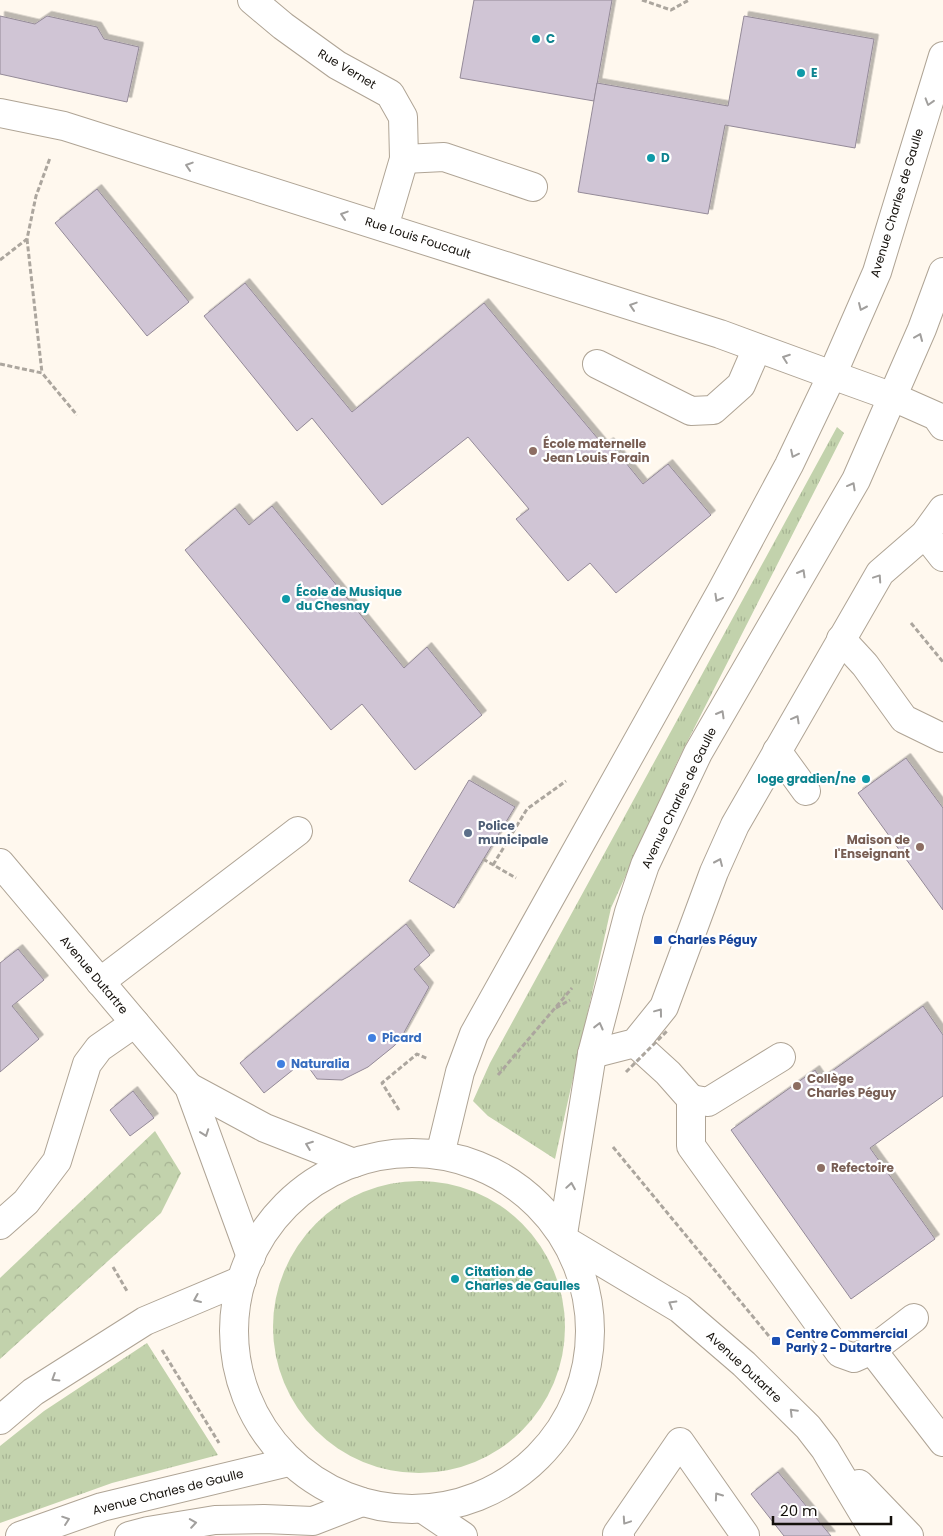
<svg xmlns="http://www.w3.org/2000/svg" width="943" height="1536" font-family="Poppins,sans-serif">
  <style>
    .grass { fill: url(#grass-tufts) }
    .park { fill: url(#park-crowns) }
    .building { fill: #d0c5d5; stroke: #948a98; filter: url(#shadow) }
    .lines { fill: none; stroke-linecap: round; stroke-linejoin: round }
    .minor-casing { stroke: #afa495; stroke-width: 30 }
    .major-casing { stroke: #afa495; stroke-width: 30 }
    .path { stroke: #aca69e; stroke-width: 3; stroke-dasharray: 5 2.5; stroke-linecap: butt }
    .minor { stroke: #fff; stroke-width: 28 }
    .major { stroke: #fff; stroke-width: 28 }
    .path-bridge { stroke: #aca69e; stroke-width: 3; stroke-dasharray: 5 2.5; stroke-linecap: butt }
    .oneway { stroke: #a19f9d }
    .culture-dot { fill: #0f9aa8; stroke: #fff; stroke-width: 2 }
    .education-dot { fill: #8d6e63; stroke: #fff; stroke-width: 2 }
    .service-dot { fill: #5c6f8a; stroke: #fff; stroke-width: 2 }
    .transit-dot { fill: #1a4fb4; stroke: #fff; stroke-width: 2 }
    .shop-dot { fill: #3f7fe0; stroke: #fff; stroke-width: 2 }
    .labels { text-anchor: middle; stroke-width: 4.5; stroke-linejoin: round; paint-order: stroke }
    .culture-label { font-size: 12px; font-weight: bold; fill: #0d838f; stroke: #fff; text-anchor: start }
    .street-label { font-size: 12px; fill: #14100b; stroke: #fff }
    .education-label { font-size: 12px; font-weight: bold; fill: #785e54; stroke: #fff; text-anchor: start }
    .service-label { font-size: 12px; font-weight: bold; fill: #4e5e75; stroke: #fff; text-anchor: start }
    .transit-label { font-size: 12px; font-weight: bold; fill: #164399; stroke: #fff; text-anchor: start }
    .shop-label { font-size: 12px; font-weight: bold; fill: #366cbe; stroke: #fff; text-anchor: start }
  </style>
  <defs>
    <pattern id="grass-tufts" width="24" height="20" patternUnits="userSpaceOnUse" patternTransform="scale(1.25)"><rect width="24" height="20" fill="#c2d2ac"/><path d="M3 7l-1-3M5 7V3M7 7l1-3M15 17l-1-3M17 17v-4M19 17l1-3" fill="none" stroke="#a6b393"/></pattern>
    <pattern id="park-crowns" width="20" height="18" patternUnits="userSpaceOnUse" patternTransform="scale(1.25)"><rect width="20" height="18" fill="#c2d2ac"/><path d="M2 6a3 3 0 1 1 6 0M12 15a3 3 0 1 1 6 0" fill="none" stroke="#a6b393"/></pattern>
    <filter id="shadow"><feDropShadow dx="4.5" dy="-4.5" stdDeviation="0" flood-color="#0004"/></filter>
  </defs>
  <rect width="100%" height="100%" fill="#fff8ee"/>
  <g class="grass">
    <path d="M837,427L844,433L679,758L611,908L555,1159L488,1116L473,1101L490,1063Z"/>
    <circle cx="419" cy="1327" r="146"/>
    <path d="M147,1343L218,1455L112,1483L0,1523V1446L44,1411Z"/>
  </g>
  <path class="park" d="M155,1131L181,1173L161,1213L0,1359V1278Z"/>
  <g class="building">
    <path d="M474,0H612L594,101L460,78Z"/>
    <path d="M0,16L35,24L47,16L97,27L104,39L139,47L127,102L0,74Z"/>
    <path d="M744,16L874,39L855,148L725,125L708,214L578,192L597,83L728,106Z"/>
    <path d="M97,189L189,302L147,336L55,223Z"/>
    <path d="M245,283L352,412L484,303L604,446L609,442L643,484L668,464L711,515L616,593L590,563L568,581L516,519L529,509L468,437L382,505L312,418L297,431L204,316Z"/>
    <path d="M272,506L404,668L427,647L482,715L415,770L362,704L331,730L185,550L235,508L249,525Z"/>
    <path d="M906,758L943,808V910L858,793Z"/>
    <path d="M469,780L515,807L454,908L409,881Z"/>
    <path d="M406,924L430,955L414,969L429,987L401,1038L394,1046L368,1067L342,1080L317,1079L304,1061L264,1093L240,1063Z"/>
    <path d="M18,949L44,980L12,1006L39,1039L0,1072V963Z"/>
    <path d="M923,1006L943,1035V1096L870,1148L935,1239L851,1299L731,1130L815,1070L821,1079Z"/>
    <path d="M133,1091L154,1118L130,1136L110,1110Z"/>
    <path d="M778,1472L831,1536H784L751,1494Z"/>
  </g>
  <g class="lines">
    <defs>
      <g id="minor">
        <path d="M252,0L283,26L337,65L390,94L403,117L404,159L384,227"/>
        <path d="M0,113L64,126L720,334L832,375"/>
        <path d="M404,159L444,157L533,187"/>
        <path d="M597,364L691,411L713,410L741,385L757,348"/>
        <path d="M893,397L936,416L943,426"/>
        <path d="M925,534L943,557"/>
        <path d="M841,639L865,665L904,719L943,738"/>
        <path d="M777,751L806,791"/>
        <path d="M0,863L189,1087L251,1257"/>
        <path d="M100,982L298,831"/>
        <path d="M635,1043L668,1073L691,1099"/>
        <path d="M592,1054L635,1043L664,1007L714,872L735,825L880,573L925,534L943,509"/>
        <path d="M781,1057L708,1102L691,1099V1146L840,1353L854,1358L872,1350L943,1442"/>
        <path d="M189,1087L265,1128L354,1163"/>
        <path d="M0,1225L26,1202L57,1161L87,1064L99,1048L135,1023"/>
        <path d="M872,1350L914,1318"/>
        <path d="M129,1536L148,1531L215,1520L264,1519L313,1521L362,1502"/>
        <path d="M620,1536L617,1534L680,1442L745,1535L744,1536"/>
      </g>
      <g id="major">
        <path d="M832,375L893,397"/>
        <circle cx="412" cy="1331" r="178"/>
        <path d="M440,1155L460,1072L474,1034L722,590L789,465L832,375L877,272L943,56"/>
        <path d="M563,1234L592,1054L629,912L645,865L698,753L856,480L922,329L943,272"/>
        <path d="M568,1242L680,1309L744,1364L808,1427L825,1449L877,1536"/>
        <path d="M0,1420L33,1392L145,1321L242,1280"/>
        <path d="M859,1484L909,1536"/>
        <path d="M423,1509L463,1536"/>
        <path d="M20,1536L102,1507L289,1462"/>
      </g>
    </defs>
    <use href="#minor" class="minor-casing"/>
    <use href="#major" class="major-casing"/>
    <g class="path">
      <path d="M642,0L671,10L689,0"/>
      <path d="M27,239L42,373"/>
      <path d="M0,260L27,239L36,196L50,158"/>
      <path d="M0,364L42,373L77,415"/>
      <path d="M911,623L943,662"/>
      <path d="M483,859L516,878"/>
      <path d="M493,865L527,809L566,781"/>
      <path d="M556,1008L570,1000"/>
      <path d="M498,1075L572,988"/>
      <path d="M399,1110L382,1083L417,1054L428,1059"/>
      <path d="M613,1147L773,1341"/>
      <path d="M113,1267L127,1291"/>
      <path d="M162,1350L219,1443"/>
    </g>
    <use href="#minor" class="minor"/>
    <use href="#major" class="major"/>
    <path class="path-bridge" d="M626,1072L668,1030"/>
  </g>
  <defs><path id="oneway-chevron" d="M-2-3.5L2.5 0L-2 3.5" fill="none" stroke-width="1.6" stroke-linecap="round" stroke-linejoin="round" transform="scale(1.25)"/></defs>
  <g class="oneway">
    <use href="#oneway-chevron" transform="translate(929 102) rotate(107)"/>
    <use href="#oneway-chevron" transform="translate(189 166) rotate(-162)"/>
    <use href="#oneway-chevron" transform="translate(344 215) rotate(-162)"/>
    <use href="#oneway-chevron" transform="translate(633 306) rotate(-162)"/>
    <use href="#oneway-chevron" transform="translate(862 307) rotate(114)"/>
    <use href="#oneway-chevron" transform="translate(919 337) rotate(-67)"/>
    <use href="#oneway-chevron" transform="translate(786 358) rotate(-160)"/>
    <use href="#oneway-chevron" transform="translate(794 454) rotate(116)"/>
    <use href="#oneway-chevron" transform="translate(852 486) rotate(-61)"/>
    <use href="#oneway-chevron" transform="translate(802 573) rotate(-60)"/>
    <use href="#oneway-chevron" transform="translate(878 578) rotate(-56)"/>
    <use href="#oneway-chevron" transform="translate(718 598) rotate(119)"/>
    <use href="#oneway-chevron" transform="translate(721 714) rotate(-60)"/>
    <use href="#oneway-chevron" transform="translate(796 719) rotate(-61)"/>
    <use href="#oneway-chevron" transform="translate(719 862) rotate(-66)"/>
    <use href="#oneway-chevron" transform="translate(659 1012) rotate(-53)"/>
    <use href="#oneway-chevron" transform="translate(599 1026) rotate(-76)"/>
    <use href="#oneway-chevron" transform="translate(205 1133) rotate(70)"/>
    <use href="#oneway-chevron" transform="translate(309 1145) rotate(-159)"/>
    <use href="#oneway-chevron" transform="translate(571 1186) rotate(-81)"/>
    <use href="#oneway-chevron" transform="translate(197 1299) rotate(157)"/>
    <use href="#oneway-chevron" transform="translate(672 1304) rotate(-149)"/>
    <use href="#oneway-chevron" transform="translate(55 1378) rotate(148)"/>
    <use href="#oneway-chevron" transform="translate(793 1412) rotate(-135)"/>
    <use href="#oneway-chevron" transform="translate(718 1496) rotate(-125)"/>
    <use href="#oneway-chevron" transform="translate(66 1520) rotate(-19)"/>
    <use href="#oneway-chevron" transform="translate(626 1521) rotate(124)"/>
    <use href="#oneway-chevron" transform="translate(193 1523) rotate(-9)"/>
  </g>
  <g class="culture-dot">
    <circle cx="536" cy="39" r="5"/>
    <circle cx="801" cy="73" r="5"/>
    <circle cx="651" cy="158" r="5"/>
    <circle cx="286" cy="599" r="5"/>
    <circle cx="866" cy="779" r="5"/>
    <circle cx="455" cy="1279" r="5"/>
  </g>
  <g class="education-dot">
    <circle cx="533" cy="451" r="5"/>
    <circle cx="920" cy="847" r="5"/>
    <circle cx="797" cy="1086" r="5"/>
    <circle cx="821" cy="1168" r="5"/>
  </g>
  <circle class="service-dot" cx="468" cy="833" r="5"/>
  <g class="transit-dot">
    <rect x="653" y="935" width="10" height="10" rx="2.5"/>
    <rect x="771" y="1336" width="10" height="10" rx="2.5"/>
  </g>
  <g class="shop-dot">
    <circle cx="372" cy="1038" r="5"/>
    <circle cx="281" cy="1064" r="5"/>
  </g>
  <g class="labels">
    <g class="culture-label">
      <text x="546" y="43">C</text>
      <text x="811" y="77">E</text>
      <text x="661" y="162">D</text>
      <text x="296" y="596">École de Musique<tspan x="296" dy="14">du Chesnay</tspan></text>
      <text x="856" y="783" text-anchor="end">loge gradien/ne</text>
      <text x="465" y="1276">Citation de<tspan x="465" dy="14">Charles de Gaulles</tspan></text>
    </g>
    <g class="street-label">
      <text transform="translate(347 69) rotate(31)" y="4">Rue Vernet</text>
      <text transform="translate(897 203) rotate(-73)" y="4">Avenue Charles de Gaulle</text>
      <text transform="translate(418 238) rotate(18)" y="4">Rue Louis Foucault</text>
      <text transform="translate(679 798) rotate(-64)" y="4">Avenue Charles de Gaulle</text>
      <text transform="translate(94 975) rotate(50)" y="4">Avenue Dutartre</text>
      <text transform="translate(744 1367) rotate(43)" y="4">Avenue Dutartre</text>
      <text transform="translate(168 1492) rotate(-14)" y="4">Avenue Charles de Gaulle</text>
    </g>
    <g class="education-label">
      <text x="543" y="448">École maternelle<tspan x="543" dy="14">Jean Louis Forain</tspan></text>
      <text x="910" y="844" text-anchor="end">Maison de<tspan x="910" dy="14">l'Enseignant</tspan></text>
      <text x="807" y="1083">Collège<tspan x="807" dy="14">Charles Péguy</tspan></text>
      <text x="831" y="1172">Refectoire</text>
    </g>
    <g class="service-label">
      <text x="478" y="830">Police<tspan x="478" dy="14">municipale</tspan></text>
    </g>
    <g class="transit-label">
      <text x="668" y="944">Charles Péguy</text>
      <text x="786" y="1338">Centre Commercial<tspan x="786" dy="14">Parly 2 - Dutartre</tspan></text>
    </g>
    <g class="shop-label">
      <text x="382" y="1042">Picard</text>
      <text x="291" y="1068">Naturalia</text>
    </g>
  </g>
  <path d="M773 1516v8h118v-8" fill="none" stroke="#14100b" stroke-width="2.5"/>
  <text x="780" y="1516" font-size="15" fill="#14100b" stroke="#ffffff" stroke-width="4" paint-order="stroke">20 m</text>
</svg>
